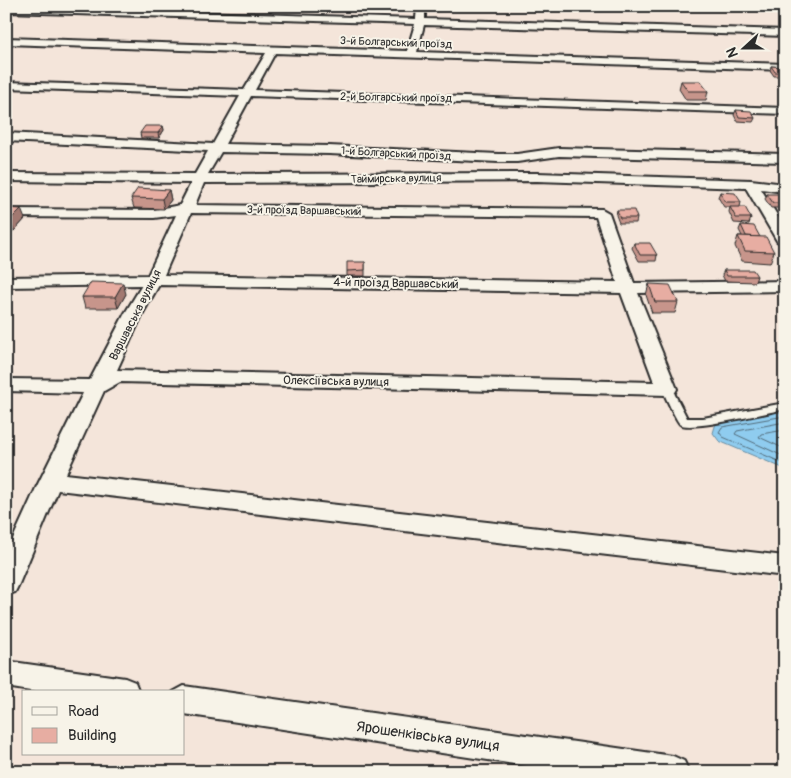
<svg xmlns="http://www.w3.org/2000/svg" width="791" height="778" font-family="Pangolin,sans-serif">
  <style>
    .water { fill: #8fccef; stroke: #678ca1 }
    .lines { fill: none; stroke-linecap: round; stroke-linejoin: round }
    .shore { stroke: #536b79; stroke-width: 1 }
    .service-casing { stroke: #2b2b2b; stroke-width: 4 }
    .minor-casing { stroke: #2b2b2b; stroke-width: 4 }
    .service { fill: #f7f3e8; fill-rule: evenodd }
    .minor { fill: #f7f3e8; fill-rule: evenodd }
    .wall { fill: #c7958b; stroke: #2b2b2b }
    .shaded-wall { fill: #a27971; stroke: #2b2b2b }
    .building { fill: #e7ada2; stroke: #2b2b2b }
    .labels { text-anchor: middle; stroke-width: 4; stroke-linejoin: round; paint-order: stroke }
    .far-street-label { font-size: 11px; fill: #2b2b2b; stroke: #f7f3e8 }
    .street-label { font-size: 12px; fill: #2b2b2b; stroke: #f7f3e8 }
    .near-street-label { font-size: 15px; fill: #2b2b2b; stroke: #f7f3e8 }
  </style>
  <rect width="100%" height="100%" fill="#f4e5da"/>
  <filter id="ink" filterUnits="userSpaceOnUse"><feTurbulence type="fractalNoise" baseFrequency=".02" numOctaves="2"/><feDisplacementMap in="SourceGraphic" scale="10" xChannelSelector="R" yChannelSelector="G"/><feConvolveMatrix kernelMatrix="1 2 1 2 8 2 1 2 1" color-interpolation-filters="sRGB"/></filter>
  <g filter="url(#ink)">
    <path class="water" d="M785,411V469L719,441L713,433L716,423Z"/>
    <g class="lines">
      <g class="shore">
        <path d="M785,416L722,427L719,432L723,437L785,464"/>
        <path d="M785,422L737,431L735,434L785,457"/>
        <path d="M785,430L761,434L759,437L785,449"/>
      </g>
      <defs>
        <path id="service" d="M667,386L672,389L687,418H703L785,403V409C770,412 689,432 680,424C676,420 665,396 662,389Z"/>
        <g id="minor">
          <path d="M6,6L416,19L417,6H425V19L785,30V36L424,25L417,52L785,64V70L275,53L255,90L785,108V114L251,96L225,144L329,146L498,154H517L559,148L785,154V162L559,156L517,162H498L329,154L221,152L208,174L537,173L751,180L785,184V192L761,189L785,228V246L777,241L746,188L537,181L204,183L195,205L602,209L609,213L634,283L785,281V291L638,293L677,389L674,394L667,395L120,382L104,391L66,474L785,556V576L58,490L19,584L15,592L6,595V554L36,488L83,393L6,391V379L90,380L125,313L142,285L6,287V277L148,275L176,215L154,218L6,217V209L154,210L180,205L191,183L6,181V173L195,174L208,151L6,141V133L213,144L240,96L6,88V82L244,90L266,53L6,44V38L407,51L415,24L6,12ZM191,213L596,217L617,282L164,275ZM159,285L621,293L654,382L117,370L143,313Z"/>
          <path d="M6,661L125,678L135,682L139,692H36L6,687Z"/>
          <path d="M184,686L673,756L684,761L689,772H567L184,714V692H173Z"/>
        </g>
      </defs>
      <use href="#service" class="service-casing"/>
      <use href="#minor" class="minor-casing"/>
      <use href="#service" class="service"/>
      <use href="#minor" class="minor"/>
    </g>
    <g class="wall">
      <path d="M617,6H633V10L618,9Z"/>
      <path d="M672,6H689V9L673,8Z"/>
      <path d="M703,6H721L720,9H705Z"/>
      <path d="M770,6H785V12L773,11L770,8Z"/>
      <path d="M771,66L785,67V76H774L770,70Z"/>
      <path d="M681,81L708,91L706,100H686L679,89Z"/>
      <path d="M736,110L755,118L753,122L737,121L734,115Z"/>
      <path d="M163,126L164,130L159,138H141L140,133Z"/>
      <path d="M169,190L171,200L164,209L134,208L131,198Z"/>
      <path d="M720,192L741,202L740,207L751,218L749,224L734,223L729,212L730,207H724L718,197Z"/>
      <path d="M767,194L785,200V208H771L765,199Z"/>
      <path d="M6,208L25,219L14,231L6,230Z"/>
      <path d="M617,210L637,218L636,223H619L616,215Z"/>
      <path d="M741,225L760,237L774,252L770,263L742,261L735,246L738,236H742L739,230Z"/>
      <path d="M634,243L657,255L656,261H639L632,248Z"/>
      <path d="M365,262V276H347V271Z"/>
      <path d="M724,270L757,276L755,282L725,281L722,275Z"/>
      <path d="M649,284L678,302L675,313H652L646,295Z"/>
      <path d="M126,294L118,308H85L82,297Z"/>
    </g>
    <g class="shaded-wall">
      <path d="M163,126L164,130L159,138L158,133Z"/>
      <path d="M169,190L171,200L164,209L162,199Z"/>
      <path d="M21,209L25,219L14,231L10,220Z"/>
      <path d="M123,283L126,294L118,308L115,297Z"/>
    </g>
    <g class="building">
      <path d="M773,6H785V8H774Z"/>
      <path d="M771,66L785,67V72H775Z"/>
      <path d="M681,81H700L708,91H688Z"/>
      <path d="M736,110L751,111L755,118L739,117Z"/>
      <path d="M145,126H163L158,133H140Z"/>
      <path d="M138,188L169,190L162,199L131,198Z"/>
      <path d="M720,192L735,193L741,202H725Z"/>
      <path d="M767,194H780L785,200V203H773Z"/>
      <path d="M730,207H745L751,218H736Z"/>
      <path d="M6,208L21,209L10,220H6Z"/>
      <path d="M617,210H634L637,218H620Z"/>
      <path d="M741,225L754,226L760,237L746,236Z"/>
      <path d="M738,236L766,237L774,252L745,251Z"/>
      <path d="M634,243H650L657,255H640Z"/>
      <path d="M347,262H365V270L347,271Z"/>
      <path d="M724,270H753L757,276H727Z"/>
      <path d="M91,282L123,283L115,297H82Z"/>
      <path d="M649,284L670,285L678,302H655Z"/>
    </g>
  </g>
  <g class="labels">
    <g class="far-street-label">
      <text transform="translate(396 42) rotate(2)" y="4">3-й Болгарський проїзд</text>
      <text transform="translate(396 97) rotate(1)" y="4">2-й Болгарський проїзд</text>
      <text transform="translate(396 153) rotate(3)" y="4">1-й Болгарський проїзд</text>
      <text transform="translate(396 178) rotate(-1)" y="4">Таймирська вулиця</text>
      <text transform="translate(304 210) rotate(1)" y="4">3-й проїзд Варшавський</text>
    </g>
    <g class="street-label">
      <text transform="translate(396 283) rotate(1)" y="4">4-й проїзд Варшавський</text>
      <text transform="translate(135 315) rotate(-63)" y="4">Варшавська вулиця</text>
      <text transform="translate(336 381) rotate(1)" y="4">Олексіївська вулиця</text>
    </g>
    <g class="near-street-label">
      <text transform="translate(428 736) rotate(8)" y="5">Ярошенківська вулиця</text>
    </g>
  </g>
  <rect width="791" height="778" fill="none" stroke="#f7f3e8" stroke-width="25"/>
  <rect x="12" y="12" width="766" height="753" fill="none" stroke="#2b2b2b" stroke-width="2" filter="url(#ink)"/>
  <rect x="22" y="690" width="162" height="65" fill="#f7f3e8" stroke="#a5a39c"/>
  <rect x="32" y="707" width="25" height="8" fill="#f7f3e8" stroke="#a5a39c"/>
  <text x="68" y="716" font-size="15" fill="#2b2b2b">Road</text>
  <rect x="32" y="728" width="25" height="15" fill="#e7ada2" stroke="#a5a39c"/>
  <text x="68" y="740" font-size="15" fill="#2b2b2b">Building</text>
  <g transform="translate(744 48) rotate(249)" stroke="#f7f3e8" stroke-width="4" paint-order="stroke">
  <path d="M0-4L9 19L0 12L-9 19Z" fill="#2b2b2b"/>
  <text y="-8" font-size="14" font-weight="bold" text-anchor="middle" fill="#2b2b2b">N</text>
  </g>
</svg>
